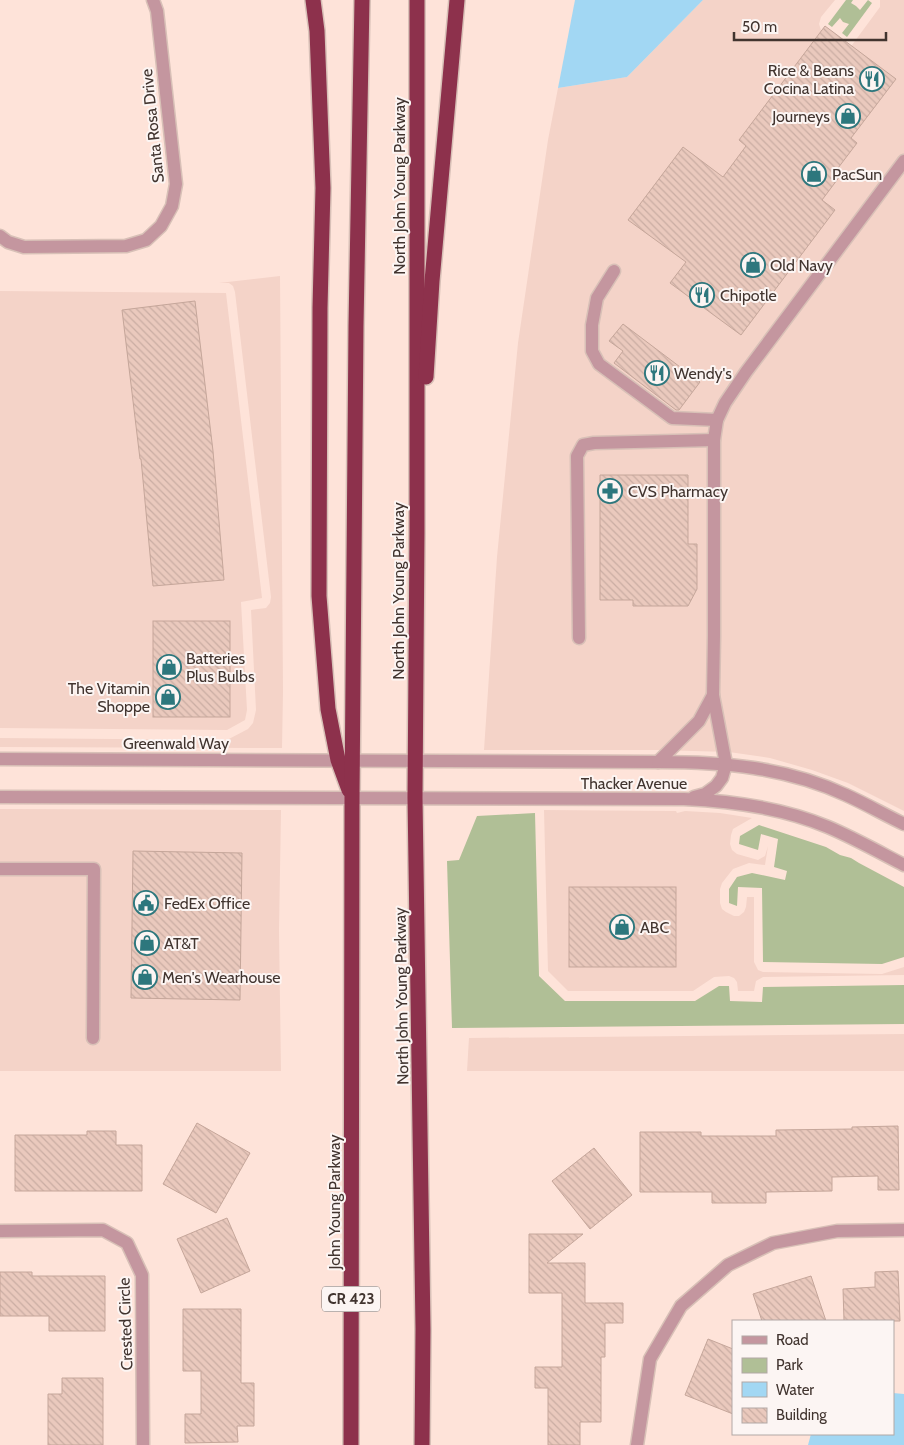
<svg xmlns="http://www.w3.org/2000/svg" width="904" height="1445" font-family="Cabin,sans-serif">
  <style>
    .built { fill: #f4d3c8 }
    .green { fill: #b0bf96 }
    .water { fill: #a2d7f3 }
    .building { fill: url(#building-back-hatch); stroke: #c5a69a }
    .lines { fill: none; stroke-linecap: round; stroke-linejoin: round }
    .minor-casing { stroke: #d8c0b7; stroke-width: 15 }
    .highway-casing { stroke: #d8c0b7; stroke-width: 18 }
    .minor { stroke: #c4969f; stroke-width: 12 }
    .highway { stroke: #8d314c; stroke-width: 15 }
    .labels { text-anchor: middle; stroke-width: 4; stroke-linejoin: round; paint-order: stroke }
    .shield { fill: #fcf5f3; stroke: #796e6a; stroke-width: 1 }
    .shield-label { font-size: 15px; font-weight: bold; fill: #41342f }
    .poi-label { font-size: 16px; fill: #41342f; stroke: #fcf5f3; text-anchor: start }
    .street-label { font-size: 16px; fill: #41342f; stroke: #fcf5f3 }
  </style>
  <defs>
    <pattern id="building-back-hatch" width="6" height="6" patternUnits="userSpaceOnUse" patternTransform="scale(1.25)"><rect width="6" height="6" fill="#eac9bd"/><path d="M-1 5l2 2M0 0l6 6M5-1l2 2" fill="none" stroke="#caada3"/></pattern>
  </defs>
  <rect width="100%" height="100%" fill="#fee3d9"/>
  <g class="built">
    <path d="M703,0H835L821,17L819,24L821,30L847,47L852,45L880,7V0H904V811L848,783L812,770L770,758L729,752L658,750H484L497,557L518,343L548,140L558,88L627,77Z"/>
    <path d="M280,276L283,692L282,748L0,747V738L227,740L248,729L253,723L256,710L251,610L266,608L270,603L271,597L235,292L233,286L229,283H219Z"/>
    <path d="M0,291L226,293L262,598L241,602L247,710L245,720L227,730L0,728Z"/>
    <path d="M0,809L281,810L279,931L281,1071H0Z"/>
    <path d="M544,810L676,811L677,813L685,811L720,813L752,818L733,829L731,835L730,844L732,850L737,854L758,860L765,856L768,846L765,865L749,863L733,869L722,883L720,889V903L722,909L726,912L734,916H739L744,912L746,907L747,897H754V962L758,970L763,972L882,974L904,967V975L763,977L756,981L754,991H738L737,982L734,978L729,976L714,977L693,991H568L548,971Z"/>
    <path d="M904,1034V1071H467L469,1038Z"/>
  </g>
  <g class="green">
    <path d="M846,0H853L851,3L856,6L860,10L868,0L872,3L847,37L842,33L849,24L843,22L840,18L832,27L828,24Z"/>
    <path d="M535,813L539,976L565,1001H695L719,986H729L730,1001L762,1002L763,987L904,985V1024L452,1028L447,861L459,860L477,816Z"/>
    <path d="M759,825L826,847L840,855L851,858L859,863L904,887V957L882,964L763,962L762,888L738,887L737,906L729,903V889L737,877L752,873L785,880L787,871L774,867L778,839L761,834L758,850L739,844L740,836Z"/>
  </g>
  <g class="water">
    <path d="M575,0H703L627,77L558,88Z"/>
    <path d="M893,1393L904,1394V1445H808L811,1434H893Z"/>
  </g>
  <g class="building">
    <path d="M825,26L896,79L851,138L857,143L835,172L840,176L822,200L835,210L741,335L670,283L686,262L628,220L683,147L723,177L746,146L739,140Z"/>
    <path d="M195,301L213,451L224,580L153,586L141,459H140L122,310Z"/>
    <path d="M623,324L700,382L679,410H676L614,363L623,351L609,341Z"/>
    <path d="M600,475H688V544H697V589L688,606H633V600H600Z"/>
    <rect x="153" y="621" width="77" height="96"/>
    <path d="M133,851L242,853L240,1000L131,998Z"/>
    <rect x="569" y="887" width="107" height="80"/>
    <path d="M197,1123L250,1153L216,1213L163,1184Z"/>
    <path d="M898,1126L899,1190H878V1176L832,1177V1191L766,1192V1203H712V1192H640V1132H701V1136H776V1130L852,1129V1127Z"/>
    <path d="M87,1131H116V1145H142V1191H15V1135H87Z"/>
    <path d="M594,1148L632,1195L590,1229L552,1181Z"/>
    <path d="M227,1218L250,1271L201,1293L177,1239Z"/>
    <path d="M529,1234H583L547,1263H585V1303H623V1323H605V1357H601V1422H580V1445H548V1388H535V1367H562V1293H529Z"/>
    <path d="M898,1271L900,1321H844L843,1289L875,1287V1272Z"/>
    <path d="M0,1272H32V1276H105V1331H49V1316H0Z"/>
    <path d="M811,1276L826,1321H762L753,1294Z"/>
    <path d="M183,1309H241V1383H254V1426H237L238,1442L185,1443V1414H201V1371H183Z"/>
    <path d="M708,1339L733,1349V1414L685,1395Z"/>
    <path d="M62,1378H103V1445H48V1394H62Z"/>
  </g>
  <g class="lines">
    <defs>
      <g id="minor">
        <path d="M0,236L8,242L24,247L126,246L146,240L161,226L172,206L176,184L157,11L153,0"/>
        <path d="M614,271L597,298L592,325V351L599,364L672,418L717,420"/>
        <path d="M579,638L577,456L583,445L594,443L714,440"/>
        <path d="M0,759L658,762C723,762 786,767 846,795C866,804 885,815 904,824"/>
        <path d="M658,762L699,721L713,695"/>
        <path d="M0,797L684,799C732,801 783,808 828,827C854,838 879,852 904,865"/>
        <path d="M694,797L705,794L716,786L722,778L726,764L713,695L714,636V440L717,420L725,403L746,372L904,161"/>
        <path d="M0,869H94L93,1038"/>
        <path d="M0,1231L103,1230L127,1243L142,1275L143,1445"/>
        <path d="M637,1445L650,1359L681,1306L728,1265L773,1243L837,1231L904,1230"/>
      </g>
      <g id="highway">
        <path d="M313,0L317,31L323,188L320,308L319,596L328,709L338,760L349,790"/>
        <path d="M417,0V533L415,798L423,1329L422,1445"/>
        <path d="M426,377L432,281L457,0"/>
        <path d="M351,1445L352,798L356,326L362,0"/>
      </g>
    </defs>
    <use href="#minor" class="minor-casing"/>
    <use href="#highway" class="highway-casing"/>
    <use href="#minor" class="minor"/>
    <use href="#highway" class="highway"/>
  </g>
  <defs>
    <symbol id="restaurant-ring" viewBox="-11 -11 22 22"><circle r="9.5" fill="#fcf5f3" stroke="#2d777d" stroke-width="1.5"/><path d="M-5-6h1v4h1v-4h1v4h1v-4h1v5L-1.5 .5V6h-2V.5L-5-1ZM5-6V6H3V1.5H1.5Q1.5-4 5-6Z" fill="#2d777d"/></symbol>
    <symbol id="shop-ring" viewBox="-11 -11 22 22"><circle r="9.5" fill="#fcf5f3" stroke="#2d777d" stroke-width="1.5"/><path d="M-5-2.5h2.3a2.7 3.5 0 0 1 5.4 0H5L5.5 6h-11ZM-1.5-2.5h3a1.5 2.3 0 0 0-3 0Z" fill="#2d777d"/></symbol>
    <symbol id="pharmacy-ring" viewBox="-11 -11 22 22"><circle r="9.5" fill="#fcf5f3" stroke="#2d777d" stroke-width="1.5"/><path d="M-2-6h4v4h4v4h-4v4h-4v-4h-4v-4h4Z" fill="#2d777d"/></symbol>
    <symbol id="civic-ring" viewBox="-11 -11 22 22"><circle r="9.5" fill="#fcf5f3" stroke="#2d777d" stroke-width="1.5"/><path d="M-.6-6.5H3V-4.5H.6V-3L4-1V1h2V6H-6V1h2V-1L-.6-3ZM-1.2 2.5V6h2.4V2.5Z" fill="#2d777d"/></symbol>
  </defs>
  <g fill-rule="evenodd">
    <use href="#restaurant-ring" x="858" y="65" width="28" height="28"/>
    <use href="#shop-ring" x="834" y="102" width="28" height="28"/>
    <use href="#shop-ring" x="800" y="160" width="28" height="28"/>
    <use href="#shop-ring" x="739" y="251" width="28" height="28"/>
    <use href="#restaurant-ring" x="688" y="281" width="28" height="28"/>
    <use href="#restaurant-ring" x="643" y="359" width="28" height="28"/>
    <use href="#pharmacy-ring" x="596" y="477" width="28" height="28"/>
    <use href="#shop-ring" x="155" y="653" width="28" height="28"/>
    <use href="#shop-ring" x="154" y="683" width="28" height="28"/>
    <use href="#civic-ring" x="132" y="889" width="28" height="28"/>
    <use href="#shop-ring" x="608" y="913" width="28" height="28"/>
    <use href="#shop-ring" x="133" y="929" width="28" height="28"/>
    <use href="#shop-ring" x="131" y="963" width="28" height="28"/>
  </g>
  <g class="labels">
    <rect class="shield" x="322" y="1286.5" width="58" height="25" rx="4"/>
    <g class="shield-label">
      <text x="351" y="1304">CR 423</text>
    </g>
    <g class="poi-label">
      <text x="854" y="76" text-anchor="end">Rice &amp; Beans<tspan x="854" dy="18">Cocina Latina</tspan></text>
      <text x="830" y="122" text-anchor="end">Journeys</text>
      <text x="832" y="180">PacSun</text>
      <text x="770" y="271">Old Navy</text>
      <text x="720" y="301">Chipotle</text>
      <text x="674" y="379">Wendy's</text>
      <text x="628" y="497">CVS Pharmacy</text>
      <text x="186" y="664">Batteries<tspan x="186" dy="18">Plus Bulbs</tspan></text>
      <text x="150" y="694" text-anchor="end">The Vitamin<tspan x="150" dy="18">Shoppe</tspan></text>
      <text x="164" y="909">FedEx Office</text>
      <text x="640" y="933">ABC</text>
      <text x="164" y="949">AT&amp;T</text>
      <text x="162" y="983">Men's Wearhouse</text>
    </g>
    <g class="street-label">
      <text transform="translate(152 126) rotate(-96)" y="6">Santa Rosa Drive</text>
      <text transform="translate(399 186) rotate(-90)" y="6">North John Young Parkway</text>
      <text transform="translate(398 591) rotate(-90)" y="6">North John Young Parkway</text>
      <text x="176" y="749">Greenwald Way</text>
      <text x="634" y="789">Thacker Avenue</text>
      <text transform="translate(401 996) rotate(-91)" y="6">North John Young Parkway</text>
      <text transform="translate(334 1202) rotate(-90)" y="6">John Young Parkway</text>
      <text transform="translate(125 1324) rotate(-92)" y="6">Crested Circle</text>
    </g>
  </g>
  <rect x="732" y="1320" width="162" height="115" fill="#fcf5f3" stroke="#b1a8a5"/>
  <rect x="742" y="1336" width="25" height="8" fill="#c4969f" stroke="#b1a8a5"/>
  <text x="776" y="1345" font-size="15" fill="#41342f">Road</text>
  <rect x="742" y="1358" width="25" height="15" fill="#b0bf96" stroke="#b1a8a5"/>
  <text x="776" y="1370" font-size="15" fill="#41342f">Park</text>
  <rect x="742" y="1382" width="25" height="15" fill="#a2d7f3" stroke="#b1a8a5"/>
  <text x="776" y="1395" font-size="15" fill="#41342f">Water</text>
  <rect x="742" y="1408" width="25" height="15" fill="url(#building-back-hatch)" stroke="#b1a8a5"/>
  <text x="776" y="1420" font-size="15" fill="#41342f">Building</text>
  <path d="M734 32v8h152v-8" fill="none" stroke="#41342f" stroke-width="2.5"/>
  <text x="742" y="32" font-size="15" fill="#41342f" stroke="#fcf5f3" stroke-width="4" paint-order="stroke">50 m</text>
</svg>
